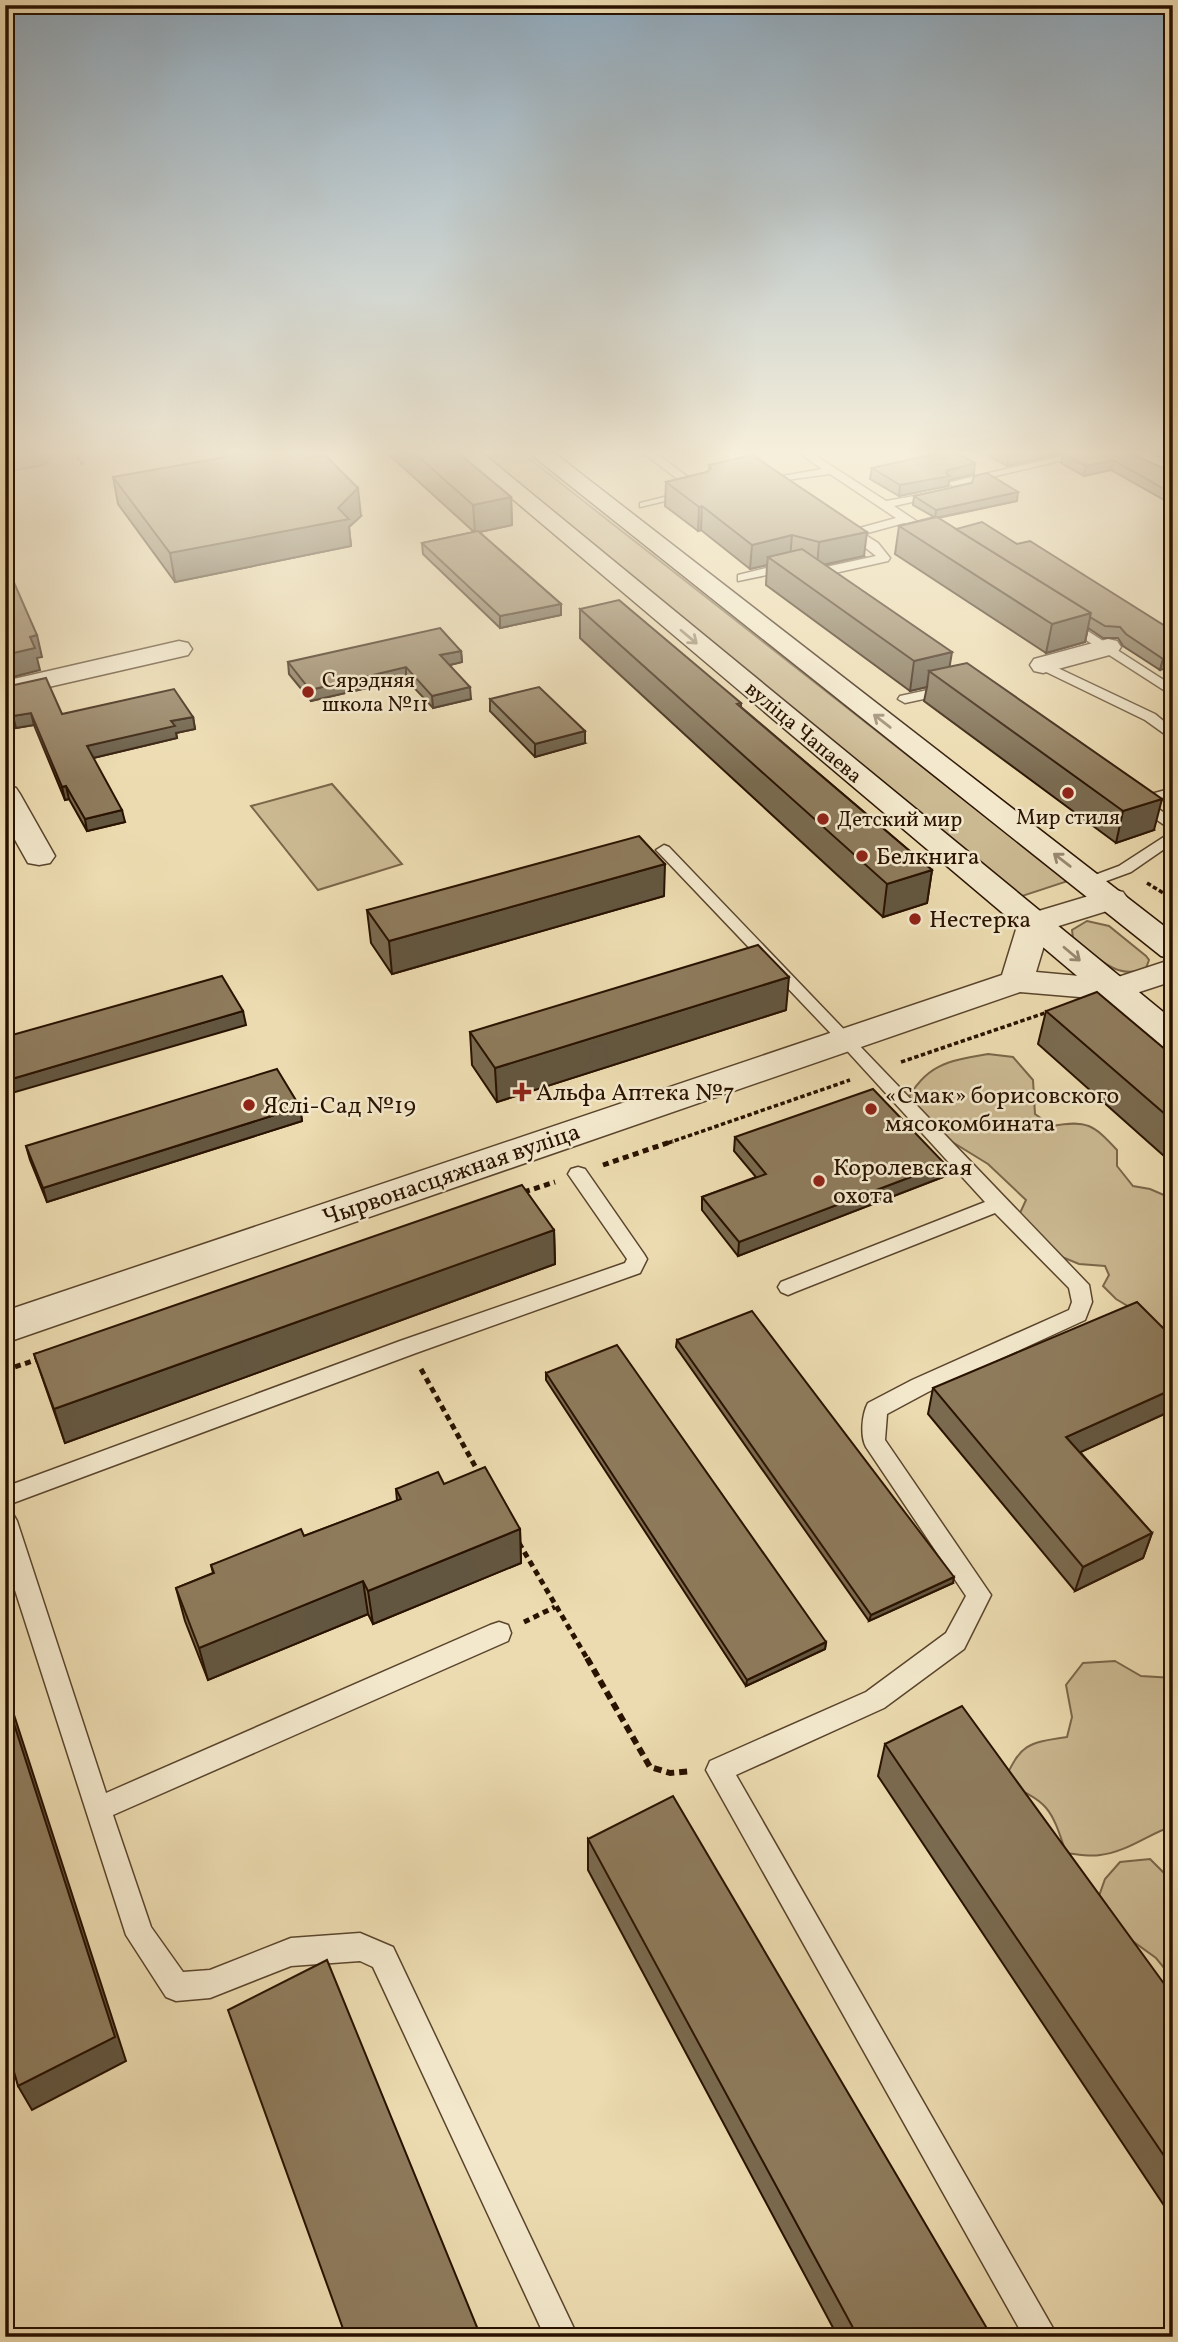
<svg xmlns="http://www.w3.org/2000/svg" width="1178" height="2342" font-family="Vollkorn,serif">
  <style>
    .green { fill: #cbb992; stroke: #7a6649; stroke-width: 2 }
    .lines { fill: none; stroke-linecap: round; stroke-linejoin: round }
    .service-casing { stroke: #5a442c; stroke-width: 3 }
    .minor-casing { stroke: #5a442c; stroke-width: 3 }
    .secondary-casing { stroke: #291200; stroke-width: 3 }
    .path-far3 { stroke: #291200; stroke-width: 2.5; stroke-dasharray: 3.5 2.5; stroke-linecap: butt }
    .path-far2 { stroke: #291200; stroke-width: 3.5; stroke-dasharray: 4.5 2.5; stroke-linecap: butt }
    .path-far1 { stroke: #291200; stroke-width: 5; stroke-dasharray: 6 4.5; stroke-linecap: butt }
    .path { stroke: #291200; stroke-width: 6; stroke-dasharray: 8 5; stroke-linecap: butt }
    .service { fill: #f3e8cc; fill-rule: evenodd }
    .minor { fill: #f3e8cc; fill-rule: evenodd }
    .secondary { fill: #f3e8cc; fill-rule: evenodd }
    .wall { fill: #7a6a4f; stroke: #291200; stroke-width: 2 }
    .shaded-wall { fill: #635640; stroke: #291200; stroke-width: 2 }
    .building { fill: #8e7b5c; stroke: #291200; stroke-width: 2 }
    .oneway { stroke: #988870 }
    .poi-dot { fill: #8f2418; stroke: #f3e8cc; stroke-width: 2.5 }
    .labels { text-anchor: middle; stroke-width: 5; stroke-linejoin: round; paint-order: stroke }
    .far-poi-label { font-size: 21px; fill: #291200; stroke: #f3e8cc; text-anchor: start }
    .far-street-label { font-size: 21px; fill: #291200; stroke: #f3e8cc }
    .poi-label { font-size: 24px; fill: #291200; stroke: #f3e8cc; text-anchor: start }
    .street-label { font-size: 24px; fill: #291200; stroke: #f3e8cc }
  </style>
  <rect width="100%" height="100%" fill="#ecdbb0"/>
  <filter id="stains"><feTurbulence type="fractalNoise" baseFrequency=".00286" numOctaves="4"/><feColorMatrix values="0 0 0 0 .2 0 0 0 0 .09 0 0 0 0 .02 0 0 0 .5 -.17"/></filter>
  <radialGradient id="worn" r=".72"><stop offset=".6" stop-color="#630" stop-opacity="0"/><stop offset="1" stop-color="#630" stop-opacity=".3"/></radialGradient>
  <g class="green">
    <path d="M5,452H55L56,453L43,465L5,472Z"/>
    <path d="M474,452H521L1068,881L1016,898Z"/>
    <path d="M332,784L402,864L318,890L251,806Z"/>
    <path d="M1087,921L1109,926L1146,956L1149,960L1146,968C1117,982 1095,955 1073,938L1072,930Z"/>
    <path d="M988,1054L1013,1057L1033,1080L1035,1114L1052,1126C1087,1120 1093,1124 1117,1150V1166L1133,1186L1150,1189L1173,1199V1356L1163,1342L1171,1332L1116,1299L1103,1286L1109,1275L1105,1266L1079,1264L1045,1250L1020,1213L1026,1200L988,1164L936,1132L906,1102C926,1064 948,1061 988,1054Z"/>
    <path d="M1115,1661L1141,1676L1173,1678V1826C1148,1834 1127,1852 1100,1855C1089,1857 1076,1854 1066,1853C1051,1807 1048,1801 1003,1783C1021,1744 1026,1743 1067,1737L1072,1717L1066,1685L1083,1663Z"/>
    <path d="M1150,1859L1173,1882V1979L1156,1958L1120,1932L1099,1896L1105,1879L1120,1862Z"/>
  </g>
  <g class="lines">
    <defs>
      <g id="service">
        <path d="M642,452H654L707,491L640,507V503L692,490Z"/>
        <path d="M798,452H810L886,501L943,491V495L894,506L937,535L927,538L904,523L864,534L878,543L890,558L888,561L817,577L791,570L738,581V575L791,562L817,569L876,556L839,527L845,523L856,529L896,518L830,474L771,482V478L822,469Z"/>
        <path d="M1078,452H1098L953,486L947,483Z"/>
        <path d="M1066,617L1173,686V696L1061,624V618Z"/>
        <path d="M1043,661L1155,714L1173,729V740L1145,720L1038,668L1036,665Z"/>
        <path d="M951,685L956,686V692L905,703L898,699L900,696Z"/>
        <path d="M1173,788V797L1150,803L1173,819V831L1128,800L1130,797H1140Z"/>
        <path d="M1173,831V843L1131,872L1090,887L1082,882L1084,879L1119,866Z"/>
        <path d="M664,845L669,847L1089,1285L1092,1302L1085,1320L928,1392L887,1414L885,1440L991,1595L964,1649L884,1708L736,1775L1058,2337H1024L706,1770L710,1761L866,1692L946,1633L966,1596L866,1447C860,1436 862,1414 868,1403L912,1380L1069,1310L1072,1302L1069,1288L995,1213L795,1292L788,1295L781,1292L778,1287L781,1282L985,1202L840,1043L659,853L656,850Z"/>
        <path d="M578,1167L585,1169L644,1254L647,1259L640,1273L416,1353L5,1506V1487L400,1341L625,1263L627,1259L568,1174L571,1169Z"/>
        <path d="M5,1511L13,1514L17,1521L106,1793L490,1625L499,1622L508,1625L511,1633L508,1641L113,1815L151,1927L183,1972L210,1970L291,1938L360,1933L393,1947L578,2337H545L373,1967L360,1961L291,1966L210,1998L176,2001L166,1997L126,1935L5,1559Z"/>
      </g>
      <g id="minor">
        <path d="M723,452H749L786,480L783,485H767Z"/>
        <path d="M1120,452H1148L1173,465V481L1123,457Z"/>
        <path d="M1108,639L1117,641L1121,647L1117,653L1043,673L1034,671L1030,665L1034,659Z"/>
        <path d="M179,641L188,643L192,649L188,655L5,697V681Z"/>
        <path d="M5,785L16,788L20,794L55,856L50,863L39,865L28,863L5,822Z"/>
        <path d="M1112,889L1123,892L1128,899L1123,906L1049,929L1036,972L1112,979L1173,959V981L1115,1000L1020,992L5,1343V1311L1002,975L1018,923L1022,916Z"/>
      </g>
      <g id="secondary">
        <path d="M457,452H481L1173,1020V1049L1160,1046Z"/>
        <path d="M528,452H553L1173,933V959L1161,956Z"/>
      </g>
    </defs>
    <use href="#service" class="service-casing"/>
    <use href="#minor" class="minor-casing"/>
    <use href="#secondary" class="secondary-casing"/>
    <path class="path-far3" d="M74,452L83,465"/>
    <g class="path-far2">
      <path d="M1147,883L1173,899"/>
      <path d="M901,1062L1045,1013"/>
      <path d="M668,1143L850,1080"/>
    </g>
    <g class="path-far1">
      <path d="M603,1165L673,1141"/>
      <path d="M524,1192L555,1182"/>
      <path d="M421,1369L480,1475"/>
      <path d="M5,1370L39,1359"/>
      <path d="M519,1543L588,1660"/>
      <path d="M524,1622L555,1607"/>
    </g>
    <path class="path" d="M587,1658L650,1767L670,1773L692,1771"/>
    <use href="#service" class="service"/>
    <use href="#minor" class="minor"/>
    <use href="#secondary" class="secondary"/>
  </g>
  <g class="wall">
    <path d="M386,452H457L511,497L512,525L479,532L561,604V615L500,628L423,554L422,543L474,532Z"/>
    <path d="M983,452H1067L1007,466Z"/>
    <path d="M1128,452L1173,473V505L1111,470L1084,476L1061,463L1063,454Z"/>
    <path d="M1153,452H1173V463Z"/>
    <path d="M709,465L864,556L825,565L949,667L1154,830L1116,843L924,701L927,687L910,691L766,585L767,565L750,569L701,530L698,531L665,506L666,482L707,472L709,470Z"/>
    <path d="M872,468L974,474L949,480L948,486L899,496L870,479Z"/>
    <path d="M113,477L361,516L349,527L351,546L175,582L118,504Z"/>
    <path d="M914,496L1017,501L938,518L956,529L1017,544L1173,631L1160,670L1123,646L1118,638H1103L1088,628L1085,642L1046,653L895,554L899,526L934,517L913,505Z"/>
    <path d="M580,609L741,703V707L932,870L927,903L883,917L580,638Z"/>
    <path d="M461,651L462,662L450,665L471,699L433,708L406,679L311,701L289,674L288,662Z"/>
    <path d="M5,687L62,714L193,717L195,729L176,733L177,738L93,758L125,822L87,831L69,799L65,800L34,725L16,728L5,701Z"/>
    <path d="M490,699L585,743L535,757L490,711Z"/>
    <path d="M664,896L392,974L371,943L367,910Z"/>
    <path d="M786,1010L497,1102L472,1065L470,1032Z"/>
    <path d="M1046,1011L1173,1056V1164L1038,1044Z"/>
    <path d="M300,1107L302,1121L47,1202L30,1160L26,1146Z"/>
    <path d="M735,1137L943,1177L738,1256L702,1210V1197L756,1177L734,1151Z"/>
    <path d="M554,1230L555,1264L65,1443L34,1354Z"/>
    <path d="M1173,1338V1410L1080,1452L1152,1533L1143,1558L1075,1591L928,1414L933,1388Z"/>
    <path d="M677,1340L953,1583L869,1621L676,1347Z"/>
    <path d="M546,1373L826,1642L825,1649L746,1686L546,1380Z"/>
    <path d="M444,1484L520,1529L521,1563L373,1624L368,1614L208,1680L185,1621L176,1588L213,1573L211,1565L304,1536L397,1501L396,1489Z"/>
    <path d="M885,1744L1173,1996V2219L878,1776Z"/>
    <path d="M588,1839L992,2337H838L588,1870Z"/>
  </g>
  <g class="shaded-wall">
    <path d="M1028,452H1067L1007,466L1009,456Z"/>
    <path d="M1113,460L1111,470L1084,476L1086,466Z"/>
    <path d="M975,463L974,474L949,480L948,486L899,496L900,485L946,473L948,470Z"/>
    <path d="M358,488L361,516L349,527L351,546L175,582L170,553L338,508Z"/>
    <path d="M1018,492L1017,501L935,518L936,510Z"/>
    <path d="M511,497L512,525L475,533L473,505Z"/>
    <path d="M702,506L701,530L698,531L699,507Z"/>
    <path d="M867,532L864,556L817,566L819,542Z"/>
    <path d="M792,535L790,559L768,557L767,565L750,569L752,545Z"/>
    <path d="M561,604V615L500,628V616Z"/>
    <path d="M1091,613L1085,642L1046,653L1052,624Z"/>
    <path d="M37,635L42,657L37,658L40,670L5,679V655L30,637Z"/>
    <path d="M461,651L462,662L441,667L440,655Z"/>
    <path d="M952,652L947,682L929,671L927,687L910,691L914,661Z"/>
    <path d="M1173,656V667L1160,670L1163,659Z"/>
    <path d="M406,667V679L311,701L310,690Z"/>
    <path d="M470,687L471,699L433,708L432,696Z"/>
    <path d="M31,713L34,725L16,728L13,716Z"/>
    <path d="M193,717L195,729L176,733L177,738L89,759L87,746L171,721Z"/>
    <path d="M585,731V743L535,757V744Z"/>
    <path d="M66,786L69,799L65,800L62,787Z"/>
    <path d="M1162,799L1154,830L1116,843L1123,811Z"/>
    <path d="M122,810L125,822L87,831L85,819Z"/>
    <path d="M665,864L664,896L392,974L389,941Z"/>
    <path d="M932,870L927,903L883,917L887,884Z"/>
    <path d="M789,977L786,1010L497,1102L495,1068Z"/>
    <path d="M243,1011L246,1025L5,1095V1081Z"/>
    <path d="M300,1107L302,1121L47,1202L43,1188Z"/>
    <path d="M945,1164L943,1177L738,1256L739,1242Z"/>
    <path d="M554,1230L555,1264L65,1443L54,1409Z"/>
    <path d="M1173,1389V1410L1059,1462L1066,1437Z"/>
    <path d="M520,1529L521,1563L373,1624L368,1591Z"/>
    <path d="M1152,1533L1143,1558L1075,1591L1083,1567Z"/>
    <path d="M954,1577L953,1583L869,1621L871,1615Z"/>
    <path d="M363,1581L368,1614L208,1680L199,1648Z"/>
    <path d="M826,1642L825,1649L746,1686L747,1680Z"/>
    <path d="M5,1687L126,2061L32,2110L18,2086Z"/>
  </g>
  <g class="building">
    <path d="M253,452H322L358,488L338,508L349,519L170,553L113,477Z"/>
    <path d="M413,452H457L511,497L473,505Z"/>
    <path d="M943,452H956L975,463L948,470L946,473L950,476L900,485L872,468Z"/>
    <path d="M1001,452H1028L1009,456Z"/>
    <path d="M1071,452H1128L1173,473V494L1113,460L1086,466L1063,454Z"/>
    <path d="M752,455L867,532L819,542L792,535L752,545L702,506L699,507L666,482L707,472L711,468L709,465Z"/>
    <path d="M987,473L1018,492L936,510L914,496L972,483L974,476Z"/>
    <path d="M937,517L1091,613L1052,624L899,526Z"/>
    <path d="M982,522L1017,544L1030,541L1173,631V656L1163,659L1126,634L1120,627L1105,626L1090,617L1091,613L956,529Z"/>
    <path d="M478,531L561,604L500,616L422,543Z"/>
    <path d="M802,549L952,652L914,661L768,557Z"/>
    <path d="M5,562L37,635L30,637L35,648L5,655Z"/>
    <path d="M619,600L741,703L737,704L932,870L887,884L580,609Z"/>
    <path d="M440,628L461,651L440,655L470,687L432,696L406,667L310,690L288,662Z"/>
    <path d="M967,663L1162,799L1123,811L929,671Z"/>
    <path d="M46,678L62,714L174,689L193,717L171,721L175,726L87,746L122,810L85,819L66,786L62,787L31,713L13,716L5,696V687Z"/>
    <path d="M539,687L585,731L535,744L490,699Z"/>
    <path d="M639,836L665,864L389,941L367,910Z"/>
    <path d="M758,945L789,977L495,1068L470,1032Z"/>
    <path d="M222,976L243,1011L5,1081V1037Z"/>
    <path d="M1097,992L1173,1056V1121L1046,1011Z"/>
    <path d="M277,1069L300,1107L43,1188L26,1146Z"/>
    <path d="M873,1089L945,1164L739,1242L702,1197L766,1174L735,1137Z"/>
    <path d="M522,1185L554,1230L54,1409L34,1354Z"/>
    <path d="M1137,1302L1173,1338V1389L1066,1437L1152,1533L1083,1567L933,1388Z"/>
    <path d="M752,1311L954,1577L871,1615L677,1340Z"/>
    <path d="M617,1345L826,1642L747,1680L546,1373Z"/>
    <path d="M485,1467L520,1529L368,1591L363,1581L199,1648L176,1588L214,1573L211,1565L301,1529L304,1536L401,1499L396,1489L438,1472L444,1484Z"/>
    <path d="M5,1696L115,2037L18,2086L5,2040Z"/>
    <path d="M962,1706L1173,1996V2169L885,1744Z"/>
    <path d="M673,1796L992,2337H858L588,1839Z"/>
    <path d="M327,1960L481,2337H346L228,2010Z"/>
  </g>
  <defs><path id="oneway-shaft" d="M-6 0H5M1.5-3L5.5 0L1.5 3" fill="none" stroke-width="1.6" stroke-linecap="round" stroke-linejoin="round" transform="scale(1.75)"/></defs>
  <g class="oneway">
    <use href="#oneway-shaft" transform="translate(689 637) rotate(40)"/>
    <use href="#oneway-shaft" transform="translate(882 721) rotate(-142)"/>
    <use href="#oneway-shaft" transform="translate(1062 860) rotate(-142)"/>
    <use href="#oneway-shaft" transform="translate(1072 954) rotate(40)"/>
  </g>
  <linearGradient id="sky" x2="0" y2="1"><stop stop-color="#8fa8ba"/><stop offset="0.58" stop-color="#f6efdb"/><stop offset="1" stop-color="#f6efdb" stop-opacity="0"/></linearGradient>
  <rect width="1178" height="780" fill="url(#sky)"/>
  <g class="poi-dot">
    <circle cx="308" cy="692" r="7"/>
    <circle cx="1068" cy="793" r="7"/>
    <circle cx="823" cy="819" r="7"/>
    <circle cx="862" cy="856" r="7"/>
    <circle cx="915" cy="919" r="7"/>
    <path d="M518.5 1081.5h7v7h7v7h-7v7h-7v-7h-7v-7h7z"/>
    <circle cx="249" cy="1105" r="7"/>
    <circle cx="871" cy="1109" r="7"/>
    <circle cx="819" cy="1181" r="7"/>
  </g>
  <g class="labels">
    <g class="far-poi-label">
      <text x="322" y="687">Сярэдняя<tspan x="322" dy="24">школа №11</tspan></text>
      <text x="1068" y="824" text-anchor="middle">Мир стиля</text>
      <text x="837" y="826">Детский мир</text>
    </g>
    <g class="far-street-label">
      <text transform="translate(804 732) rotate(40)" y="7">вуліца Чапаева</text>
    </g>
    <g class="poi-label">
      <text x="876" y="864">Белкнига</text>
      <text x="929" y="927">Нестерка</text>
      <text x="536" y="1100">Альфа Аптека №7</text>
      <text x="885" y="1103">«Смак» борисовского<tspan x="885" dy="28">мясокомбината</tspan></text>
      <text x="263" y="1113">Яслі-Сад №19</text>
      <text x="833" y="1175">Королевская<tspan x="833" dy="28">охота</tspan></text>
    </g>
    <g class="street-label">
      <text transform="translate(451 1174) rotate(-19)" y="8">Чырвонасцяжная вуліца</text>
    </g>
  </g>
  <rect width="1178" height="2342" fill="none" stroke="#ecdbb0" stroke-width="28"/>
  <rect x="7" y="7" width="1164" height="2328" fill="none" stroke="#291200" stroke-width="3.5"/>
  <rect x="14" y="14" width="1150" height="2314" fill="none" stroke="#291200" stroke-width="2"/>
  <rect width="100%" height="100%" filter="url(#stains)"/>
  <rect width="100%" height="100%" fill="url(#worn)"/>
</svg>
